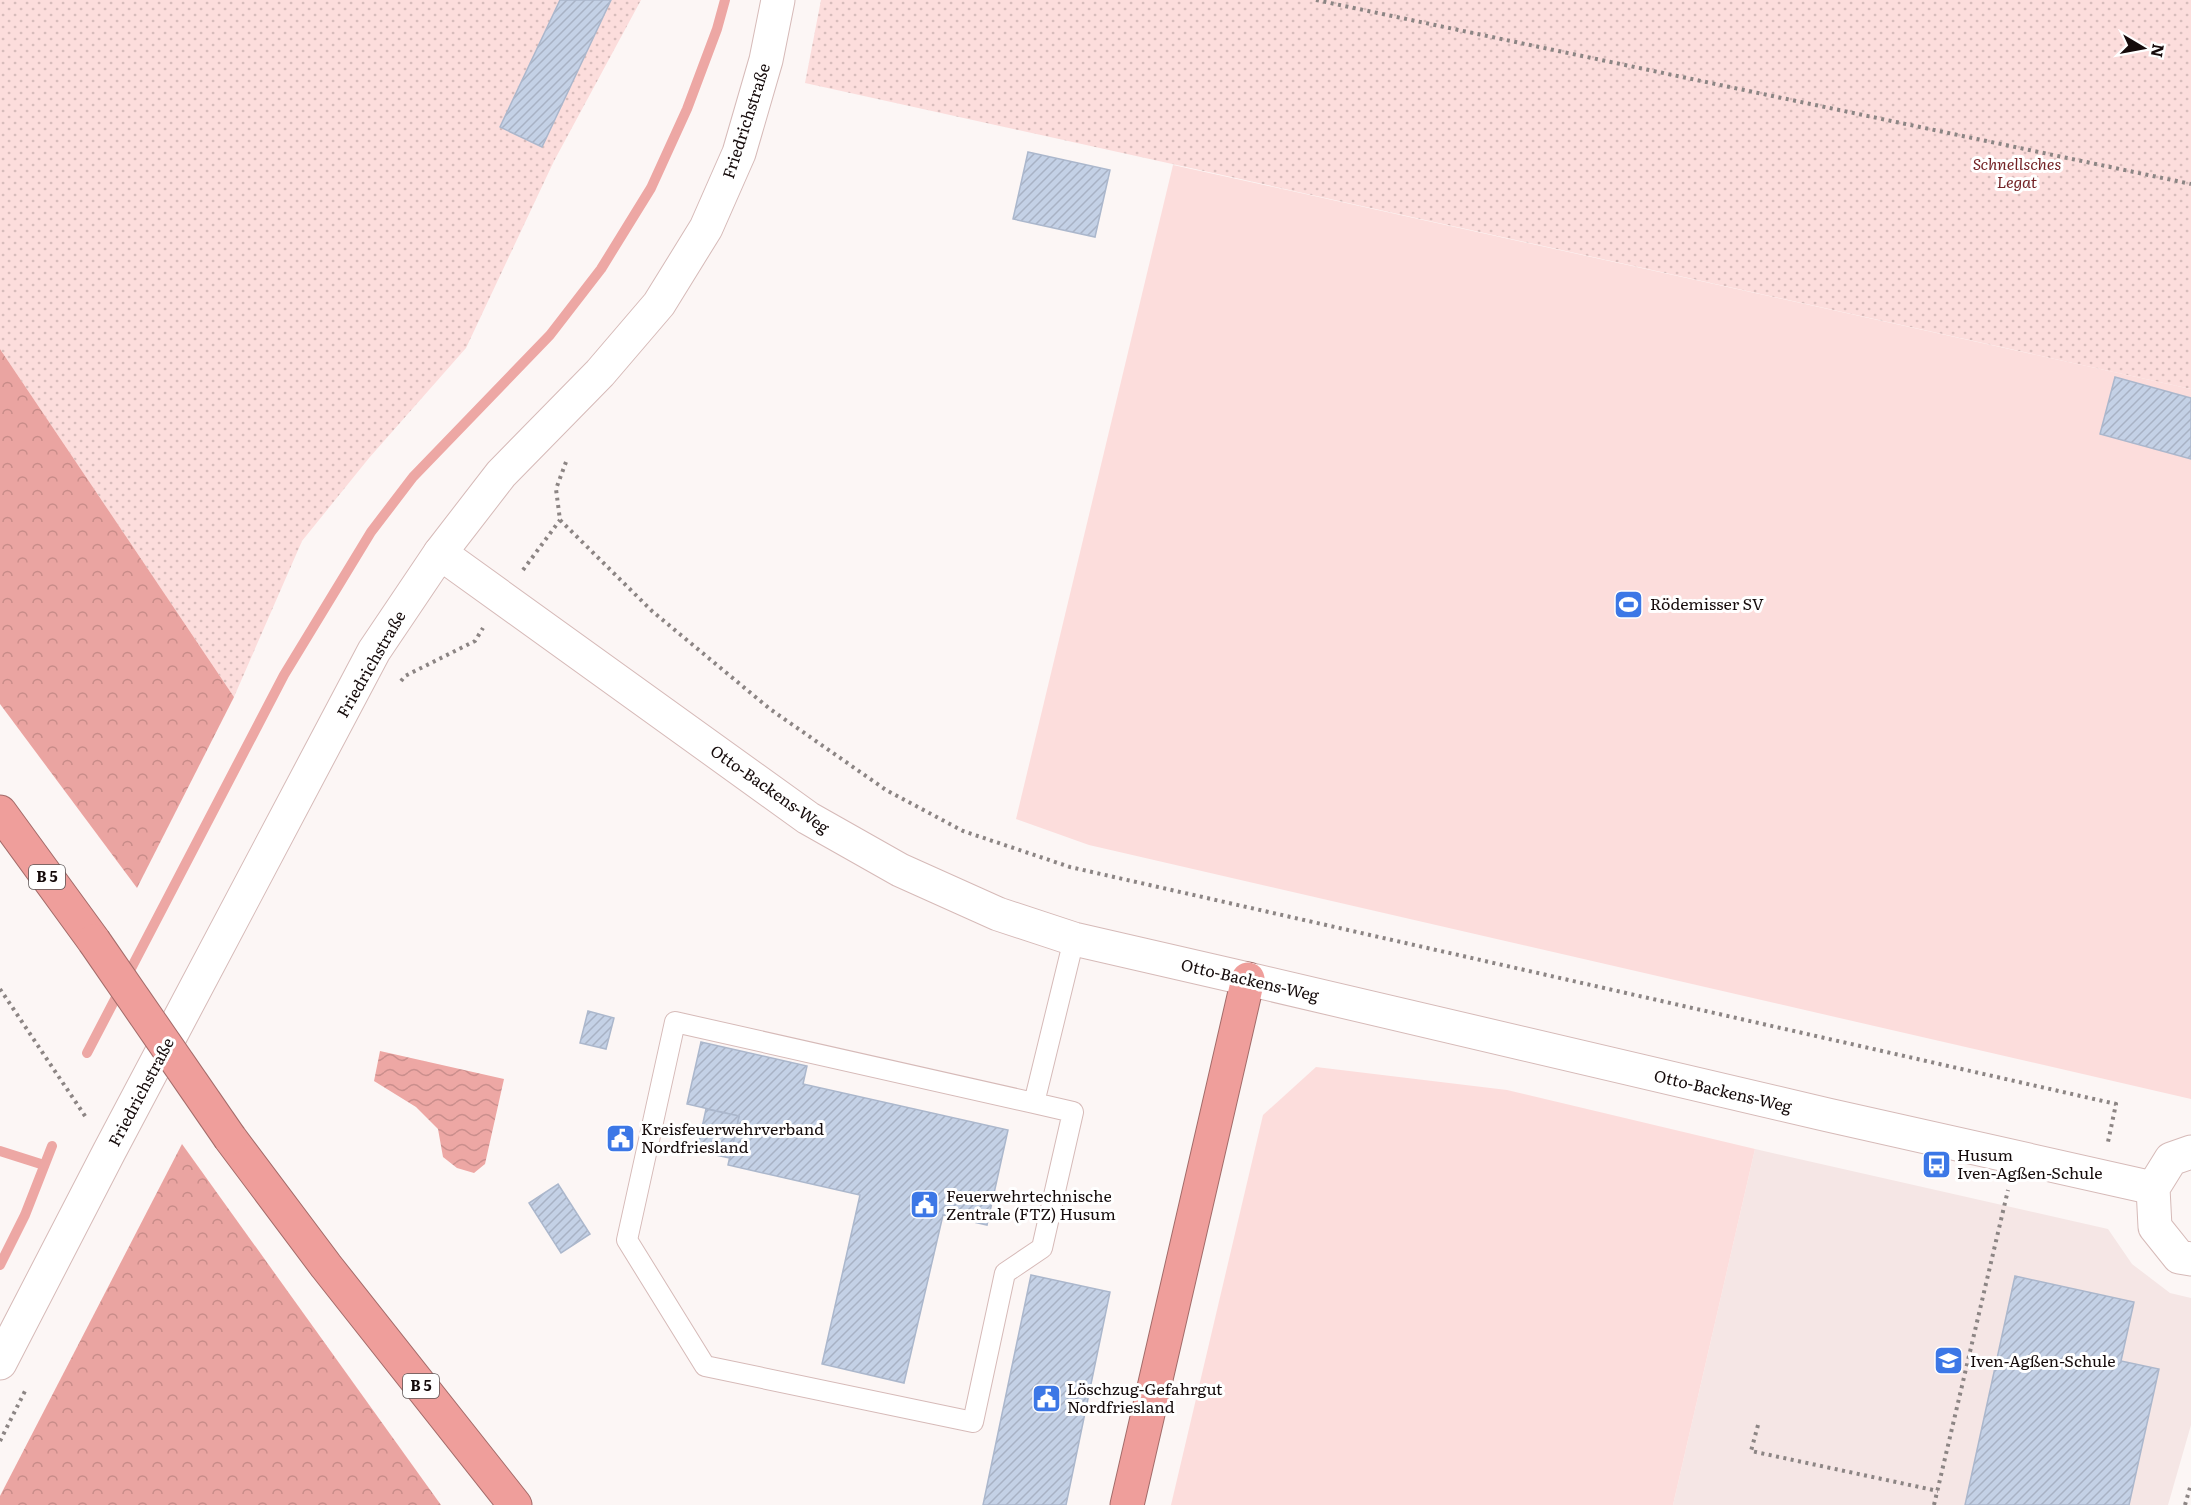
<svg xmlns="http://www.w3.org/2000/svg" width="2191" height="1505" font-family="Literata,serif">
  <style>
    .built { fill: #f5e6e5 }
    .green { fill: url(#green-dots) }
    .forest { fill: url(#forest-crowns) }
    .pitch { fill: #fcdddc }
    .water { fill: url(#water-waves) }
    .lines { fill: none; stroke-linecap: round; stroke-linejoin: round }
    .stream { stroke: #eda7a4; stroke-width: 10 }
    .building { fill: url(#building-hatch); stroke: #abb7cc; stroke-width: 1.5 }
    .lane-casing { stroke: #d6bab8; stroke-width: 22 }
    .street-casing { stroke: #d6bab8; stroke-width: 35 }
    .secondary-casing { stroke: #d6bab8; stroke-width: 35 }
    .highway-casing { stroke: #a36b69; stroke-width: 35 }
    .path { stroke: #8c8584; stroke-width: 4; stroke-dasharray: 3 4.5; stroke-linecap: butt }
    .lane { stroke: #fff; stroke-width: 20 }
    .street { stroke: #fff; stroke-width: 33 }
    .secondary { stroke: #fff; stroke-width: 33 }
    .highway { stroke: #ef9e9b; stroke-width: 33 }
    .highway-bridge-casing { stroke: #a36b69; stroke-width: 35; stroke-linecap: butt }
    .highway-bridge { stroke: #ef9e9b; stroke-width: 33 }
    .labels { text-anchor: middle; stroke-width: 6; stroke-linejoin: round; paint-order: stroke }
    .shield { fill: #fff; stroke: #5b5454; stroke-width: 1.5 }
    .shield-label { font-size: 15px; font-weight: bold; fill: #150b0b }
    .street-label { font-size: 16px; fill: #150b0b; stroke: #fff }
    .park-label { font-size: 16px; font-style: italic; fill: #742326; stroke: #fff }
    .poi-label { font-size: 16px; fill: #150b0b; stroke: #fff; text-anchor: start }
  </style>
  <defs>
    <pattern id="green-dots" width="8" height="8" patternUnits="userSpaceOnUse" patternTransform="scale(1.5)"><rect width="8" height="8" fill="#fcdddc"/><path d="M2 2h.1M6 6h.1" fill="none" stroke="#d7bcbb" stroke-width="1.8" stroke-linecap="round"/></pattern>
    <pattern id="forest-crowns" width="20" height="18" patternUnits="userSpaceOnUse" patternTransform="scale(1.5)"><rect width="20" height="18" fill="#eaa4a1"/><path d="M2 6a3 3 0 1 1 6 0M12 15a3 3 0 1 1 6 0" fill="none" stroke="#c88c89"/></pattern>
    <pattern id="water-waves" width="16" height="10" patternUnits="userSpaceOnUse" patternTransform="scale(1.5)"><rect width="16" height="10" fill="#eda7a4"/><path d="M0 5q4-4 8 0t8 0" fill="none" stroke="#ca8e8c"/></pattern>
    <pattern id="building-hatch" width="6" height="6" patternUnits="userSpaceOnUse" patternTransform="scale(1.5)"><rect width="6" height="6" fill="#c4d1e6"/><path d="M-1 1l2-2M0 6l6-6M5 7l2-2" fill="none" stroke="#a8b2c4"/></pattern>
  </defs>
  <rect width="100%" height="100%" fill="#fcf6f5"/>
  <path class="built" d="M1755,1149L2108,1229L2132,1264L2170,1293L2191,1298V1425L2168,1505H1673Z"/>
  <g class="green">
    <path d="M0,0H560L500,126L541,146L611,0H641L554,161L466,348L369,458L302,541L234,697L0,349Z"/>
    <path d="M821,0H2191V389L805,83Z"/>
  </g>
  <g class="forest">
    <path d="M0,349L234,697L137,888L0,704Z"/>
    <path d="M182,1144L441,1505H0V1496Z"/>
  </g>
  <g class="pitch">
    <path d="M1173,165L2191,389V1099L1089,845L1016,819Z"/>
    <path d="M1316,1067L1507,1090L1755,1149L1673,1505H1171L1263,1115Z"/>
  </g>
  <path class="water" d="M380,1051L504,1079L485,1164L474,1173L457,1168L443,1157L438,1129L416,1107L374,1081Z"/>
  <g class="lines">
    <g class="stream">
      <path d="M87,1053L284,675L371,532L413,477L550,335L601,269L651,188L687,109L717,29L725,0"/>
      <path d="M0,1151L44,1165"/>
      <path d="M0,1265L25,1215L52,1146"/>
    </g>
  </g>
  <g class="building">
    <path d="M560,0H611L542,147L500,127Z"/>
    <path d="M1028,152L1110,170L1095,237L1013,219Z"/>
    <path d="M2115,377L2191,398V459L2100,434Z"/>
    <path d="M588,1011L614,1018L606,1049L580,1043Z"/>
    <path d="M701,1042L807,1066L803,1084L1008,1130L987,1225L943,1215L904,1383L822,1364L860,1195L728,1165L739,1116L687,1104Z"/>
    <path d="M706,1109L739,1116L730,1158L697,1151Z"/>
    <path d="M558,1184L590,1234L561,1253L529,1203Z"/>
    <path d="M1031,1275L1110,1292L1066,1505H983Z"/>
    <path d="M2015,1276L2134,1302L2121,1361L2159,1369L2129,1505H1965Z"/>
  </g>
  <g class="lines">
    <defs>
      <path id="lane" d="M1034,1103L1073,1112L1042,1248L1005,1273L973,1422L705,1366L627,1240L675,1022L1034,1103L1074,939"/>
      <g id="street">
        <path d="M440,553L501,474L600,373L659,304L706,228L739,153L766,60L778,0"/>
        <path d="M1248,979L1828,1115L2153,1188"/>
        <path d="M2191,1152L2171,1159L2153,1188L2155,1227L2179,1257L2191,1259"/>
      </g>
      <path id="secondary" d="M0,1363L109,1152L374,651L440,553L808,818L900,870L998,914L1074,939L1248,979"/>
      <g id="highway">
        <path d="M0,812L94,941"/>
        <path d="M230,1138L326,1266L515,1505"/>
        <path d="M1127,1505L1248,979"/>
      </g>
    </defs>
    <use href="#lane" class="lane-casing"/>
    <use href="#street" class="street-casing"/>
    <use href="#secondary" class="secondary-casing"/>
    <use href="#highway" class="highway-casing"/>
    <g class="path">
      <path d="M1316,0L2191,184"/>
      <path d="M566,462L556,489L560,520L652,611L770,709L886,790L963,831L1070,867L2116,1104L2108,1142"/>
      <path d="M523,570L560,520"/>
      <path d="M401,681L405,676L475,641L483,628"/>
      <path d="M0,989L87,1119"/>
      <path d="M1758,1425L1751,1451L1938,1491"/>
      <path d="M0,1441L26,1389"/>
      <path d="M1934,1505L2008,1190"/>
      <path d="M2185,1505L2191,1484"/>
    </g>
    <use href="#lane" class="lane"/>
    <use href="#street" class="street"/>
    <use href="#secondary" class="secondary"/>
    <use href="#highway" class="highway"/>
    <defs>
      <path id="highway-bridge" d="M94,941L230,1138"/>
    </defs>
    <use href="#highway-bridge" class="highway-bridge-casing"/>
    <use href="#highway-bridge" class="highway-bridge"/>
  </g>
  <defs>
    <symbol id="stadium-square" viewBox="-11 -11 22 22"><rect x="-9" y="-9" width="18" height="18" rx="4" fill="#3c77e6" stroke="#fff"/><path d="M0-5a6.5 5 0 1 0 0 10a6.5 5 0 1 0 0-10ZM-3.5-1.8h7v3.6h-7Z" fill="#fff"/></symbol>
    <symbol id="civic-square" viewBox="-11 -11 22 22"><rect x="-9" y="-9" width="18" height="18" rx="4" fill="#3c77e6" stroke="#fff"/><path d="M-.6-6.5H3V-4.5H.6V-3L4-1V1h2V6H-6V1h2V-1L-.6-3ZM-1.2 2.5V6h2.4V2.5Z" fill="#fff"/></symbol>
    <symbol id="bus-square" viewBox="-11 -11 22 22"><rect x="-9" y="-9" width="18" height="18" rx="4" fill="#3c77e6" stroke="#fff"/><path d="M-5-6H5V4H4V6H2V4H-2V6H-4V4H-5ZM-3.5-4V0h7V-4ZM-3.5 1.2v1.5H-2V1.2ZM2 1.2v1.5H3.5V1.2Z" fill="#fff"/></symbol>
    <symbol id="school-square" viewBox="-11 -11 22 22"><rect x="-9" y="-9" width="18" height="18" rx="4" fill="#3c77e6" stroke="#fff"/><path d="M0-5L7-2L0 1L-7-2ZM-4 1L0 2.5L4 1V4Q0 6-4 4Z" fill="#fff"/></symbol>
  </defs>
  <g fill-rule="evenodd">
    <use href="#stadium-square" x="1612" y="588" width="33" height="33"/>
    <use href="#civic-square" x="604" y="1122" width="33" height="33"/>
    <use href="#bus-square" x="1920" y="1148" width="33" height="33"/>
    <use href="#civic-square" x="908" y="1188" width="33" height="33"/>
    <use href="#school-square" x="1932" y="1344" width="33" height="33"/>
    <use href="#civic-square" x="1030" y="1382" width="33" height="33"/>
  </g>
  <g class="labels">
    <g class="shield">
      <rect x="29" y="865" width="36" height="24" rx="4.5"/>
      <rect x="403" y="1374" width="36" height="24" rx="4.5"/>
    </g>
    <g class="shield-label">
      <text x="47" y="882">B 5</text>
      <text x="421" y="1391">B 5</text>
    </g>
    <g class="street-label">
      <text transform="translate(746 121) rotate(-72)" y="6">Friedrichstraße</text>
      <text transform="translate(371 664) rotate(-60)" y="6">Friedrichstraße</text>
      <text transform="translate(770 789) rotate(35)" y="6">Otto-Backens-Weg</text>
      <text transform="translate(1250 980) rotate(13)" y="6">Otto-Backens-Weg</text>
      <text transform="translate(1723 1091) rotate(13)" y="6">Otto-Backens-Weg</text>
      <text transform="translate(141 1092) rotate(-62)" y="6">Friedrichstraße</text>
    </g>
    <g class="park-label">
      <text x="2017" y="170">Schnellsches<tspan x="2017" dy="18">Legat</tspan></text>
    </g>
    <g class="poi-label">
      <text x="1650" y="610">Rödemisser SV</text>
      <text x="641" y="1135">Kreisfeuerwehrverband<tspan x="641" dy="18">Nordfriesland</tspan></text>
      <text x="1957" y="1161">Husum<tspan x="1957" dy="18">Iven-Agßen-Schule</tspan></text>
      <text x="946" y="1202">Feuerwehrtechnische<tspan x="946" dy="18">Zentrale (FTZ) Husum</tspan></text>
      <text x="1970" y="1367">Iven-Agßen-Schule</text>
      <text x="1067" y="1395">Löschzug-Gefahrgut<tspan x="1067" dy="18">Nordfriesland</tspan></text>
    </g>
  </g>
  <g transform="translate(2143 48) rotate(100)" stroke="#ffffff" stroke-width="4.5" paint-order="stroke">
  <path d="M0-4.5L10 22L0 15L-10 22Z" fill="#150b0b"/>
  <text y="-9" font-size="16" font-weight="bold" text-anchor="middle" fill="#150b0b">N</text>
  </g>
</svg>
